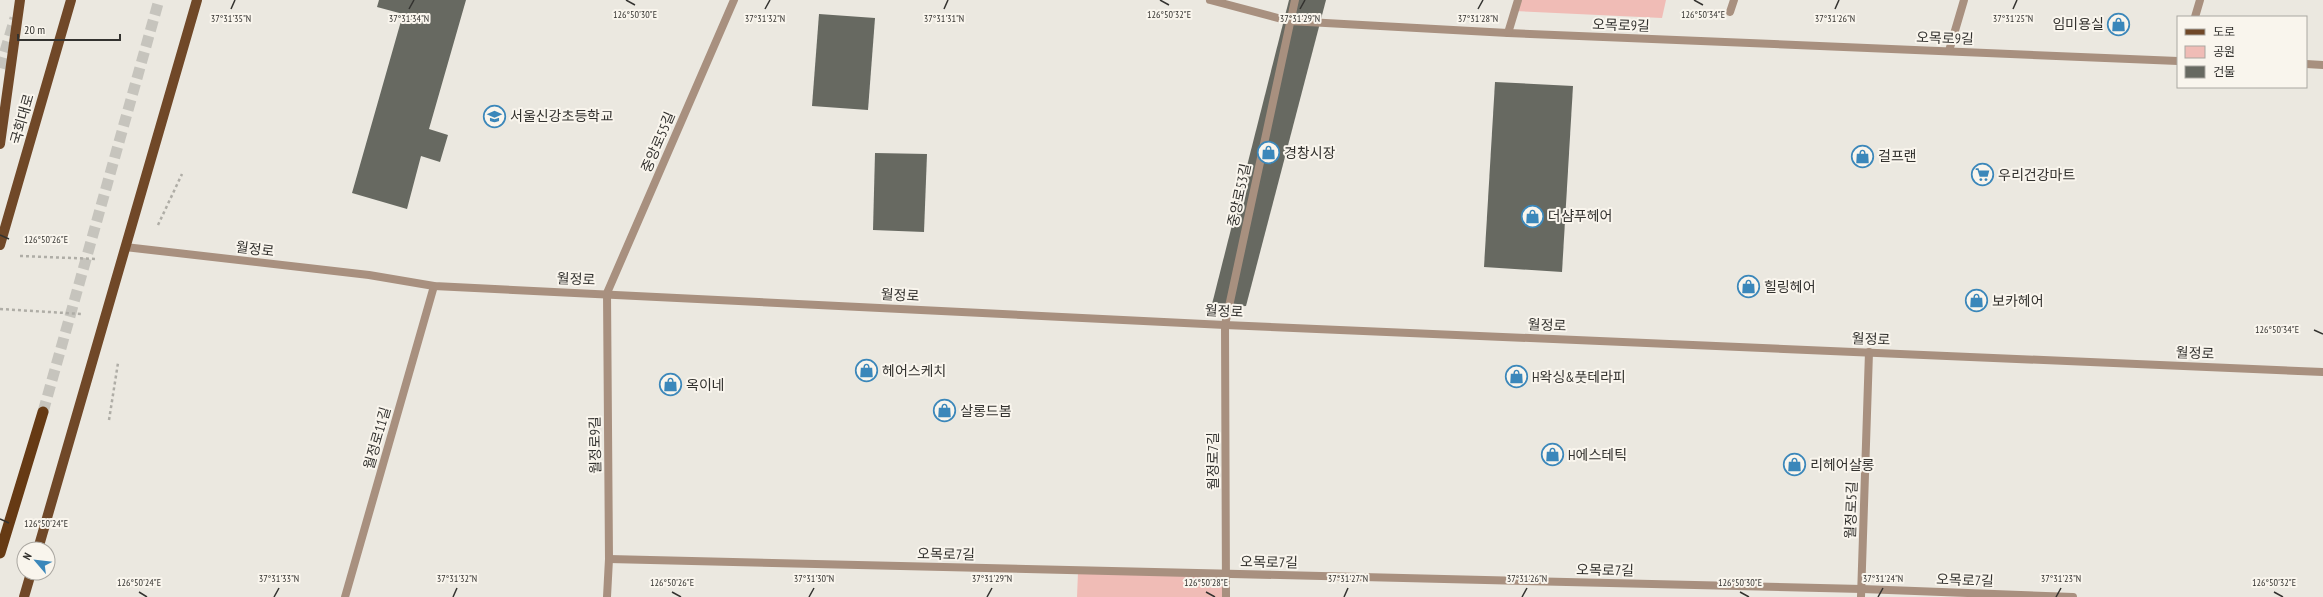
<svg xmlns="http://www.w3.org/2000/svg" width="2323" height="597" font-family="'PT Sans Narrow','Noto Sans KR',sans-serif">
  <style>
    .green { fill: #f0bcb6 }
    .building { fill: #676961 }
    .lines { fill: none; stroke-linecap: round; stroke-linejoin: round }
    .trunk-tunnel { stroke: #c6c4bd; stroke-width: 11; stroke-dasharray: 11 5.5; stroke-linecap: butt }
    .path { stroke: #afada6; stroke-width: 2.5; stroke-dasharray: 3 3; stroke-linecap: butt }
    .minor { stroke: #a8907f; stroke-width: 8 }
    .tertiary { stroke: #a8907f; stroke-width: 8 }
    .primary { stroke: #704828; stroke-width: 10 }
    .trunk { stroke: #663a14; stroke-width: 11 }
    .ticks { fill: none; stroke: #33322f; stroke-width: 1.5 }
    .labels { text-anchor: middle; stroke-width: 4; stroke-linejoin: round; paint-order: stroke }
    .poi-label { font-size: 14px; fill: #33322f; stroke: #f9f5ed; text-anchor: start }
    .street-label { font-size: 14px; fill: #33322f; stroke: #f9f5ed }
    .ticks-label { font-size: 10px; text-anchor: middle; fill: #33322f; stroke: #f9f5ed; stroke-width: 4; stroke-linejoin: round; paint-order: stroke }
  </style>
  <rect width="100%" height="100%" fill="#ebe8e0"/>
  <g class="green">
    <path d="M1518,0H1666L1662,18L1514,11Z"/>
    <path d="M1078,572L1222,577V597H1077Z"/>
  </g>
  <g class="building">
    <path d="M379,0H466L429,129L448,135L440,162L421,156L407,209L352,193L403,14L377,7Z"/>
    <path d="M1289,0H1326L1246,306L1211,308Z"/>
    <path d="M819,14L875,18L868,110L812,106Z"/>
    <path d="M1495,82L1573,86L1562,272L1484,267Z"/>
    <path d="M875,153L927,154L924,232L873,230Z"/>
  </g>
  <g class="lines">
    <g class="trunk-tunnel">
      <path d="M0,68L15,18"/>
      <path d="M43,412L159,0"/>
    </g>
    <g class="path">
      <path d="M158,225L182,174"/>
      <path d="M20,256L97,259"/>
      <path d="M0,309L82,314"/>
      <path d="M109,420L118,363"/>
    </g>
    <g class="minor">
      <path d="M1210,0L1289,21L1508,33L2178,61"/>
      <path d="M1730,12L1734,0"/>
      <path d="M2195,17L2200,0"/>
      <path d="M1508,33L1518,0"/>
      <path d="M1949,51L1964,0"/>
      <path d="M2306,64L2323,65"/>
      <path d="M609,559L1862,589L2073,597"/>
      <path d="M345,597L434,286"/>
      <path d="M607,597L609,559L607,293L734,0"/>
      <path d="M1226,597L1225,325L1295,0"/>
      <path d="M1861,597L1869,352"/>
    </g>
    <path class="tertiary" d="M125,247L369,275L434,286L1225,325L2323,372"/>
    <g class="primary">
      <path d="M0,144L20,0"/>
      <path d="M0,245L71,0"/>
      <path d="M38,549L197,0"/>
      <path d="M24,597L31,573"/>
    </g>
    <path class="trunk" d="M0,553L43,412"/>
  </g>
  <path class="ticks" d="M626,0L635,5M1160,0L1169,5M1694,0L1703,5M231,9L235,0M409,9L414,0M765,9L770,0M944,9L948,0M1300,9L1305,0M1478,9L1483,0M1835,9L1839,0M2013,9L2017,0M0,235L9,239M2314,330L2323,334M0,519L9,523M139,592L147,597M672,592L681,597M1206,592L1215,597M1740,592L1749,597M2274,592L2283,597M274,597L279,588M453,597L457,588M809,597L814,588M987,597L992,588M1344,597L1348,588M1522,597L1527,588M1878,597L1883,588M2056,597L2061,588"/>
  <defs>
    <symbol id="shop-ring" viewBox="-11 -11 22 22"><circle r="9.5" fill="#f9f5ed" stroke="#3b87ba" stroke-width="1.5"/><path d="M-5-2.5h2.3a2.7 3.5 0 0 1 5.4 0H5L5.5 6h-11ZM-1.5-2.5h3a1.5 2.3 0 0 0-3 0Z" fill="#3b87ba"/></symbol>
    <symbol id="school-ring" viewBox="-11 -11 22 22"><circle r="9.5" fill="#f9f5ed" stroke="#3b87ba" stroke-width="1.5"/><path d="M0-5L7-2L0 1L-7-2ZM-4 1L0 2.5L4 1V4Q0 6-4 4Z" fill="#3b87ba"/></symbol>
    <symbol id="supermarket-ring" viewBox="-11 -11 22 22"><circle r="9.5" fill="#f9f5ed" stroke="#3b87ba" stroke-width="1.5"/><path d="M-6-5.5h2.5l.6 2H6L4.5 2H-2.5L-4.4-4H-6ZM-1.5 3.2a1.3 1.3 0 1 0 .1 0ZM3 3.2a1.3 1.3 0 1 0 .1 0Z" fill="#3b87ba"/></symbol>
  </defs>
  <g fill-rule="evenodd">
    <use href="#shop-ring" x="2106" y="12" width="25" height="25"/>
    <use href="#school-ring" x="482" y="104" width="25" height="25"/>
    <use href="#shop-ring" x="1256" y="140" width="25" height="25"/>
    <use href="#shop-ring" x="1850" y="144" width="25" height="25"/>
    <use href="#supermarket-ring" x="1970" y="162" width="25" height="25"/>
    <use href="#shop-ring" x="1520" y="204" width="25" height="25"/>
    <use href="#shop-ring" x="1736" y="274" width="25" height="25"/>
    <use href="#shop-ring" x="1964" y="288" width="25" height="25"/>
    <use href="#shop-ring" x="854" y="358" width="25" height="25"/>
    <use href="#shop-ring" x="1504" y="364" width="25" height="25"/>
    <use href="#shop-ring" x="658" y="372" width="25" height="25"/>
    <use href="#shop-ring" x="932" y="398" width="25" height="25"/>
    <use href="#shop-ring" x="1540" y="442" width="25" height="25"/>
    <use href="#shop-ring" x="1782" y="452" width="25" height="25"/>
  </g>
  <g class="labels">
    <g class="poi-label">
      <text x="2104" y="29" text-anchor="end">임미용실</text>
      <text x="510" y="121">서울신강초등학교</text>
      <text x="1284" y="158">경창시장</text>
      <text x="1878" y="161">걸프랜</text>
      <text x="1998" y="180">우리건강마트</text>
      <text x="1548" y="221">더샴푸헤어</text>
      <text x="1764" y="292">힐링헤어</text>
      <text x="1992" y="306">보카헤어</text>
      <text x="882" y="376">헤어스케치</text>
      <text x="1532" y="382">H왁싱&amp;풋테라피</text>
      <text x="686" y="390">옥이네</text>
      <text x="960" y="416">살롱드봄</text>
      <text x="1568" y="460">H에스테틱</text>
      <text x="1810" y="470">리헤어살롱</text>
    </g>
    <g class="street-label">
      <text transform="translate(1621 25) rotate(2)" y="5">오목로9길</text>
      <text transform="translate(1945 38) rotate(2)" y="5">오목로9길</text>
      <text transform="translate(22 119) rotate(-74)" y="5">국회대로</text>
      <text transform="translate(658 142) rotate(-67)" y="5">중앙로55길</text>
      <text transform="translate(1239 195) rotate(-78)" y="5">중앙로53길</text>
      <text transform="translate(255 249) rotate(7)" y="5">월정로</text>
      <text transform="translate(576 279) rotate(2)" y="5">월정로</text>
      <text transform="translate(900 295) rotate(3)" y="5">월정로</text>
      <text transform="translate(1224 311) rotate(3)" y="5">월정로</text>
      <text transform="translate(1547 325) rotate(2)" y="5">월정로</text>
      <text transform="translate(1871 339) rotate(2)" y="5">월정로</text>
      <text transform="translate(2195 353) rotate(2)" y="5">월정로</text>
      <text transform="translate(377 438) rotate(-74)" y="5">월정로11길</text>
      <text transform="translate(595 445) rotate(-91)" y="5">월정로9길</text>
      <text transform="translate(1213 461) rotate(-90)" y="5">월정로7길</text>
      <text transform="translate(1851 510) rotate(-88)" y="5">월정로5길</text>
      <text transform="translate(946 554) rotate(1)" y="5">오목로7길</text>
      <text transform="translate(1269 562) rotate(1)" y="5">오목로7길</text>
      <text transform="translate(1605 570) rotate(1)" y="5">오목로7길</text>
      <text transform="translate(1965 580) rotate(2)" y="5">오목로7길</text>
    </g>
  </g>
  <g class="ticks-label">
    <text x="635" y="18">126°50'30"E</text>
    <text x="1169" y="18">126°50'32"E</text>
    <text x="1703" y="18">126°50'34"E</text>
    <text x="231" y="22">37°31'35"N</text>
    <text x="409" y="22">37°31'34"N</text>
    <text x="765" y="22">37°31'32"N</text>
    <text x="944" y="22">37°31'31"N</text>
    <text x="1300" y="22">37°31'29"N</text>
    <text x="1478" y="22">37°31'28"N</text>
    <text x="1835" y="22">37°31'26"N</text>
    <text x="2013" y="22">37°31'25"N</text>
    <text x="46" y="243">126°50'26"E</text>
    <text x="2277" y="333">126°50'34"E</text>
    <text x="46" y="527">126°50'24"E</text>
    <text x="279" y="582">37°31'33"N</text>
    <text x="457" y="582">37°31'32"N</text>
    <text x="814" y="582">37°31'30"N</text>
    <text x="992" y="582">37°31'29"N</text>
    <text x="1348" y="582">37°31'27"N</text>
    <text x="1527" y="582">37°31'26"N</text>
    <text x="1883" y="582">37°31'24"N</text>
    <text x="2061" y="582">37°31'23"N</text>
    <text x="139" y="586">126°50'24"E</text>
    <text x="672" y="586">126°50'26"E</text>
    <text x="1206" y="586">126°50'28"E</text>
    <text x="1740" y="586">126°50'30"E</text>
    <text x="2274" y="586">126°50'32"E</text>
  </g>
  <rect x="2177" y="16" width="130" height="72" fill="#f9f5ed" stroke="#aaa7a1"/>
  <rect x="2185" y="29" width="20" height="6" fill="#704828" stroke="#aaa7a1"/>
  <text x="2213" y="36" font-size="12" fill="#33322f">도로</text>
  <rect x="2185" y="46" width="20" height="12" fill="#f0bcb6" stroke="#aaa7a1"/>
  <text x="2213" y="56" font-size="12" fill="#33322f">공원</text>
  <rect x="2185" y="66" width="20" height="12" fill="#676961" stroke="#aaa7a1"/>
  <text x="2213" y="76" font-size="12" fill="#33322f">건물</text>
  <g transform="translate(36 561) rotate(298)"><circle r="19" fill="#f9f5ed" stroke="#aaa7a1"/>
  <path d="M0-3L7 15L0 10L-7 15Z" fill="#3b87ba"/>
  <text y="-6" font-size="11" font-weight="bold" text-anchor="middle" fill="#33322f">N</text>
  </g>
  <path d="M18 34v6h102v-6" fill="none" stroke="#33322f" stroke-width="2"/>
  <text x="24" y="34" font-size="12" fill="#33322f" stroke="#f9f5ed" stroke-width="3" paint-order="stroke">20 m</text>
</svg>
